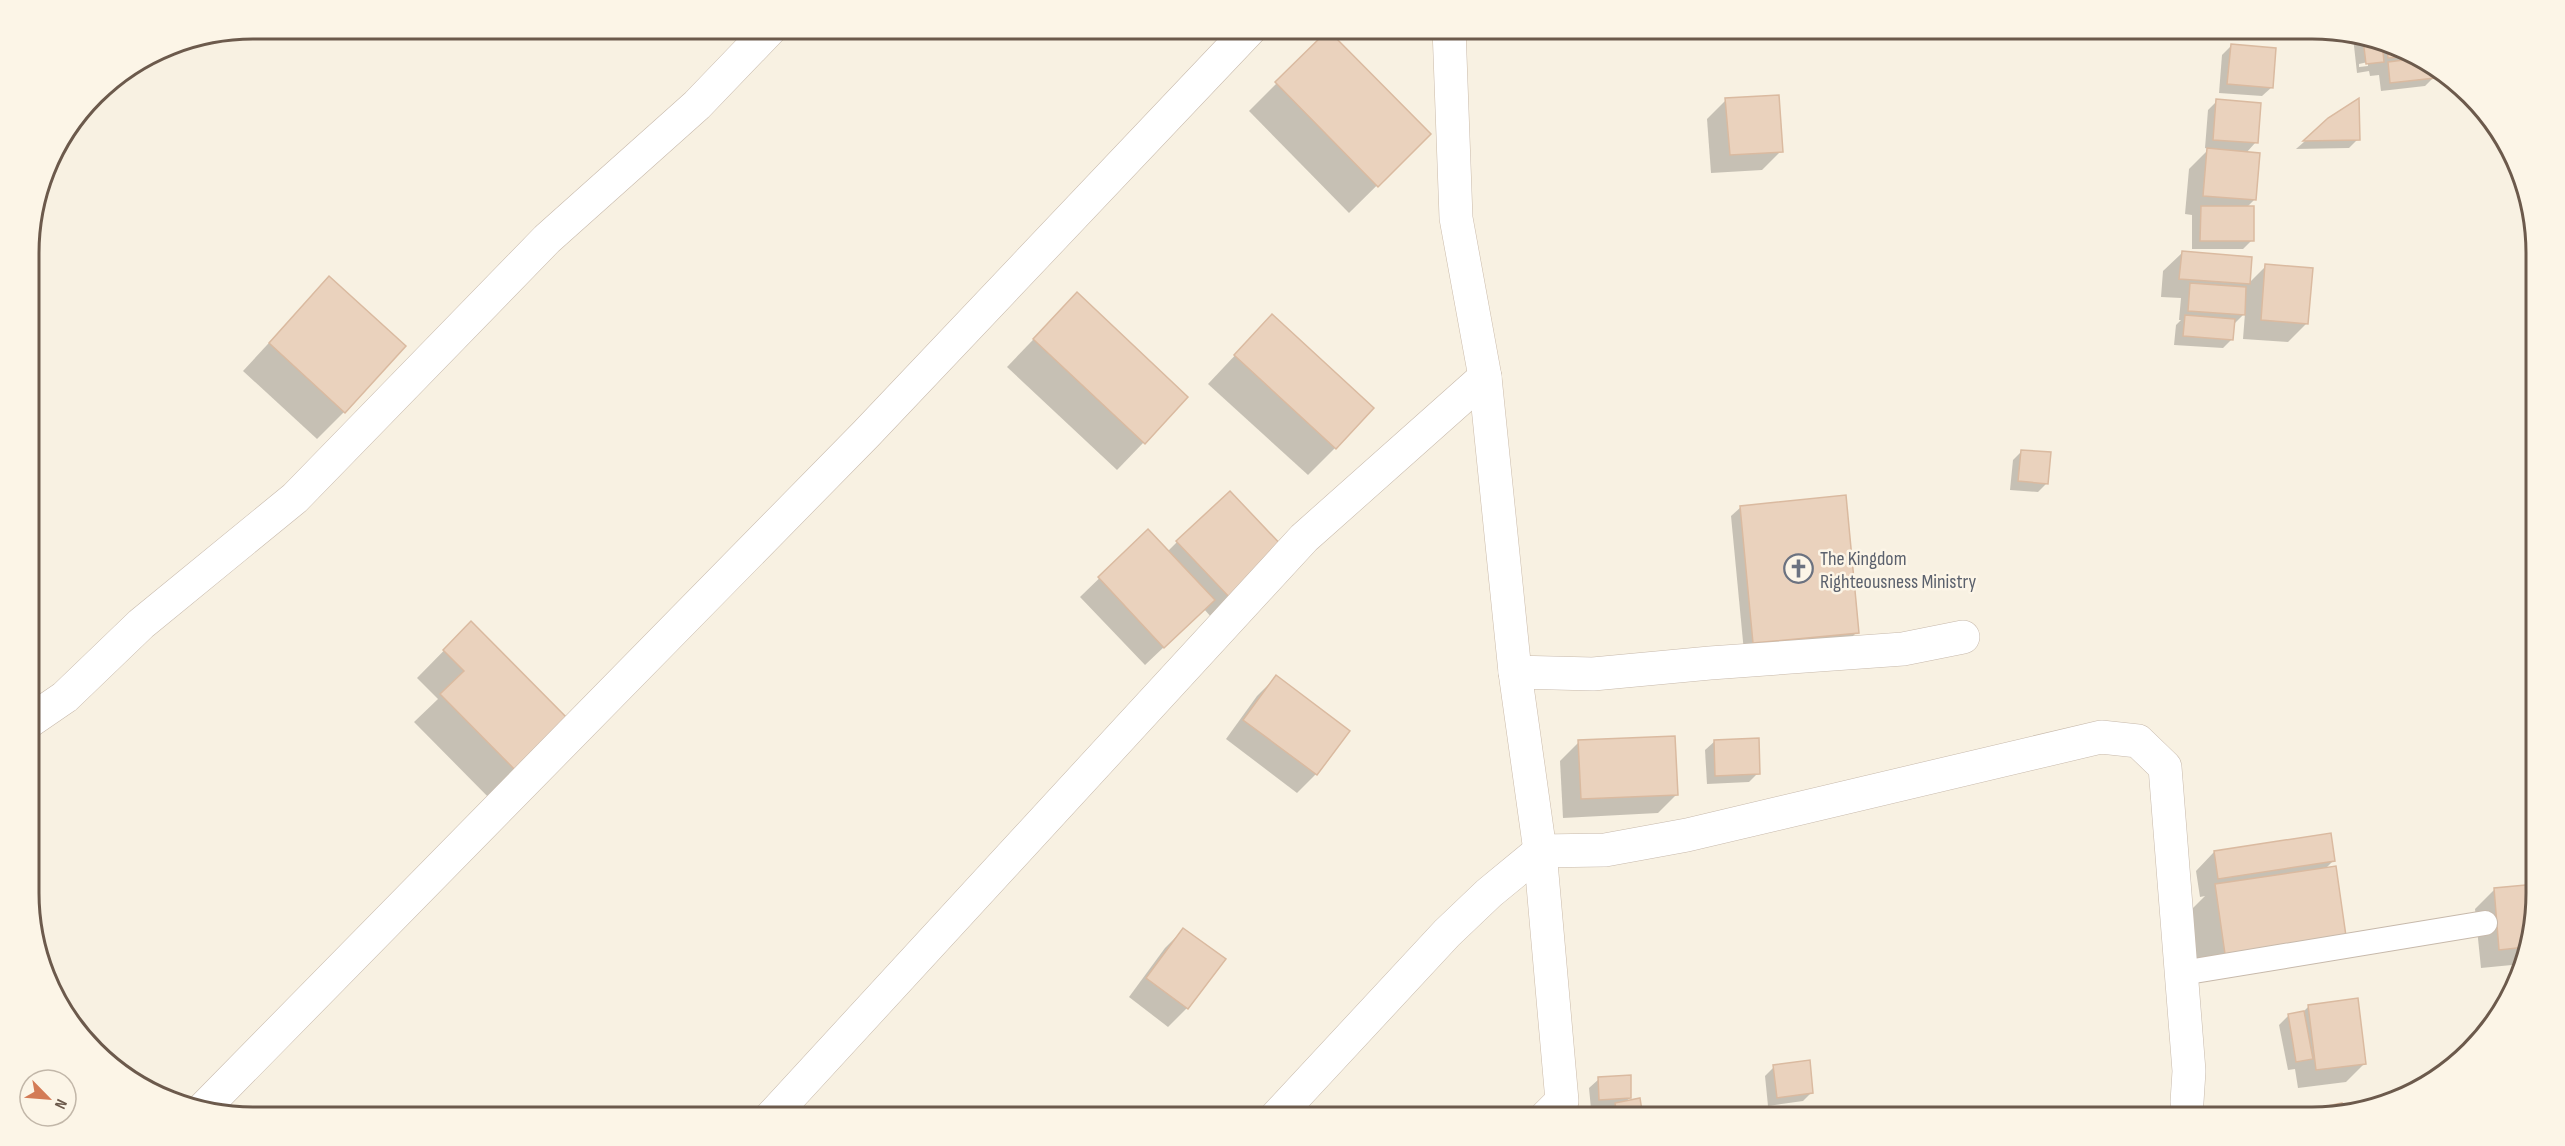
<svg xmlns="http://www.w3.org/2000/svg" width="2565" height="1146" font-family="'Sofia Sans Condensed',sans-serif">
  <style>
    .shadow { fill: #0003; fill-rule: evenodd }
    .building { fill: #ead2bd; stroke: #dabaa0; stroke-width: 1.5 }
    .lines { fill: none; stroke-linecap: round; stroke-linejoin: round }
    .lane-casing { stroke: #c7b9ab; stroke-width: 26 }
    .street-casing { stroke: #c7b9ab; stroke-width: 34 }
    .secondary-casing { stroke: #cabaa9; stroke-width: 34 }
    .lane { stroke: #fff; stroke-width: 24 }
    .street { stroke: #fff; stroke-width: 33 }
    .secondary { stroke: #fff; stroke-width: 33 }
    .labels { text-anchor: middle; stroke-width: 5; stroke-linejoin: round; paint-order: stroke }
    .worship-label { font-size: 20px; fill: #5b616d; stroke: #fcf5e7; text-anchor: start }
    .rim { fill: none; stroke: #6c5a4c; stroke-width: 3 }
  </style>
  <rect width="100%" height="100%" fill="#f8f1e2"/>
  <g class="shadow">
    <path d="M2197,28H2272L2264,36L2197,31Z"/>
    <path d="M1328,32L1429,134L1349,213L1249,111Z"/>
    <path d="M2353,37L2398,46L2436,67L2433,70L2434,77L2425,86L2381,91L2379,75L2370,76L2369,71L2357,73ZM2368,62V66L2359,67V64Z"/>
    <path d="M2231,46L2272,87L2262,96L2219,93L2222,55Z"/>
    <path d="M1726,100L1781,151L1762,170L1711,173L1707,119Z"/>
    <path d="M2217,101L2256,142L2246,153L2255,199L2246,208L2252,240L2243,249H2192V215L2185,214L2189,169L2209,149L2205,148L2208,110Z"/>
    <path d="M2329,120L2358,139L2349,148L2296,149Z"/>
    <path d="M2182,253L2249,283L2266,266L2307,323L2288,342L2243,339L2245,313L2233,325L2232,339L2223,348L2174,345L2176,325L2181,320H2179L2181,298L2161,297L2163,271Z"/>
    <path d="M329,278L344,412L317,439L243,371Z"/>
    <path d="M1077,294L1144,442L1117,470L1007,367Z"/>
    <path d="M1272,316L1335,448L1308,475L1208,384Z"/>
    <path d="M2022,451L2047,483L2038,492L2010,490L2013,460Z"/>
    <path d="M1741,507L1857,632L1848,641L1744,652L1731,516Z"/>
    <path d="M1148,531L1167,552L1177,542L1283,549L1212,618L1204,609L1145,665L1080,597Z"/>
    <path d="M471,623L575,728L497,806L414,722L438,699L417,678Z"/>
    <path d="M1276,677L1348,732L1316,774L1297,793L1226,739L1257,696Z"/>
    <path d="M1715,741L1758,773L1749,782L1707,784L1705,750Z"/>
    <path d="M1579,742L1677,794L1658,813L1563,818L1560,761Z"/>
    <path d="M2214,852L2334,860L2324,870L2344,936L2317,963L2198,980L2188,913L2205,896L2200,897L2196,871Z"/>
    <path d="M2536,886L2522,964L2481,968L2475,909L2494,890Z"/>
    <path d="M1183,930L1187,1008L1168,1027L1129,997L1165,948Z"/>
    <path d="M2309,1006L2365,1063L2346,1082L2298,1088L2295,1069L2288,1070L2279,1025L2289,1015L2302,1013Z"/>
    <path d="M1774,1067L1812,1092L1803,1101L1768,1106L1765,1076Z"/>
    <path d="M1599,1079L1630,1098L1625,1102L1639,1100L1642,1117H1607L1606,1113L1612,1108L1591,1109L1589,1088Z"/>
    <path d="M2314,1111L2343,1114L2307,1117Z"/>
  </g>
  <g class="building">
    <path d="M1328,30L1431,134L1378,187L1275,82Z"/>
    <path d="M2363,39L2382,42L2384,62L2366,64Z"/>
    <path d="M2387,43L2398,46L2416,56L2388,58Z"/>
    <path d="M2231,44L2276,48L2273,88L2227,84Z"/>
    <path d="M2420,58L2434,66L2435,78L2390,83L2388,62Z"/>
    <path d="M1779,95L1783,152L1730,155L1725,98Z"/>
    <path d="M2359,98L2360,140L2303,141L2328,118Z"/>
    <path d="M2216,99L2261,103L2258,143L2213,140Z"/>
    <path d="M2207,148L2260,153L2256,200L2203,196Z"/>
    <path d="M2201,206H2254V241H2200Z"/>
    <path d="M2182,251L2252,257L2250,284L2179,279Z"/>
    <path d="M2265,264L2313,268L2308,324L2261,320Z"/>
    <path d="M329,276L406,346L345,413L269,343Z"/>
    <path d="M2190,283L2246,287L2245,315L2188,311Z"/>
    <path d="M1077,292L1188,397L1145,444L1033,339Z"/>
    <path d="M1272,314L1374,408L1336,449L1234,355Z"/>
    <path d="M2185,315L2235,319L2233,340L2183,336Z"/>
    <path d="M2021,450L2051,452L2048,484L2018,481Z"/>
    <path d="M1230,491L1285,549L1232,600L1176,541Z"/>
    <path d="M1846,495L1859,633L1753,643L1740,506Z"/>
    <path d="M1148,529L1215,600L1164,648L1098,577Z"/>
    <path d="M471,621L577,728L525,780L440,694L464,671L443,650Z"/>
    <path d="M1276,675L1350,731L1317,775L1243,720Z"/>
    <path d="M1675,736L1678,795L1581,799L1578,740Z"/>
    <path d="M1759,738L1760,774L1715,776L1714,740Z"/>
    <path d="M2331,833L2335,861L2218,879L2214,851Z"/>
    <path d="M2336,866L2346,936L2225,954L2215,884Z"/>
    <path d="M2536,884L2526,947L2499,950L2494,888Z"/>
    <path d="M1183,928L1226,959L1188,1009L1146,978Z"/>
    <path d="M2358,998L2366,1064L2316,1070L2308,1005Z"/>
    <path d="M2304,1011L2313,1059L2296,1062L2288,1014Z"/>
    <path d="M1810,1060L1813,1093L1777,1098L1773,1065Z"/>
    <path d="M1631,1075V1098L1599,1100L1598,1077Z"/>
    <path d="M1640,1098L1643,1117H1617L1615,1103Z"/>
    <path d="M2342,1103L2344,1114L2314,1117L2313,1109Z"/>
  </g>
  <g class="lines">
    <defs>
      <path id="lane" d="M2182,973L2485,923"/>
      <g id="street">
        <path d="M1515,672L1593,674L1710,663L1903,649L1963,637"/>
        <path d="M30,721L65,697L141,624L295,498L547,239L697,105L771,28"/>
        <path d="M204,1108L866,434L1251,28"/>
        <path d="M771,1117L1304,538L1485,377"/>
        <path d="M1276,1117L1447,933L1489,893L1540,851L1605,850L1687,835L2101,737L2138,741L2165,767L2189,1071L2187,1102"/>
      </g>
      <path id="secondary" d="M1449,28L1456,218L1485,377L1515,672L1540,851L1562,1101L1546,1117"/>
    </defs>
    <use href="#lane" class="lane-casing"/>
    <use href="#street" class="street-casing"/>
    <use href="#secondary" class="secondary-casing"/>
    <use href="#lane" class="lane"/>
    <use href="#street" class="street"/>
    <use href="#secondary" class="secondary"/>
  </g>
  <defs>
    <symbol id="church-ring" viewBox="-11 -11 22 22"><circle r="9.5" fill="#fcf5e7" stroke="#6b7280" stroke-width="1.5"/><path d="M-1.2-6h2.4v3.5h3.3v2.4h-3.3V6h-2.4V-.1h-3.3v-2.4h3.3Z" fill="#6b7280"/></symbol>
  </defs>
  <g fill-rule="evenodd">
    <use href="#church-ring" x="1782" y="552" width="33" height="33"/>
  </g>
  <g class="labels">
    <g class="worship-label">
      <text x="1820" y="565">The Kingdom<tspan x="1820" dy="23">Righteousness Ministry</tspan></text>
    </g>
  </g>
  <path d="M0 0H2565V1146H0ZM253 39H2312A214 214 0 0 1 2526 253V893A214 214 0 0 1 2312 1107H253A214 214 0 0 1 39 893V253A214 214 0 0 1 253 39Z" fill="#fcf5e7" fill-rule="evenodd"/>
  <path class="rim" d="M253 39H2312A214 214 0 0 1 2526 253V893A214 214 0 0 1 2312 1107H253A214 214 0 0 1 39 893V253A214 214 0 0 1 253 39Z"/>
  <g transform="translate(48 1098) rotate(115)"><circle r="28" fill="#fcf5e7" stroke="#c2b7a9" stroke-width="1.5"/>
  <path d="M0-4.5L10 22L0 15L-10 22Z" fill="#d37b56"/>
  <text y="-9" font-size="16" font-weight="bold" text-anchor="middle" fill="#6c5a4c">N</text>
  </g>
</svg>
